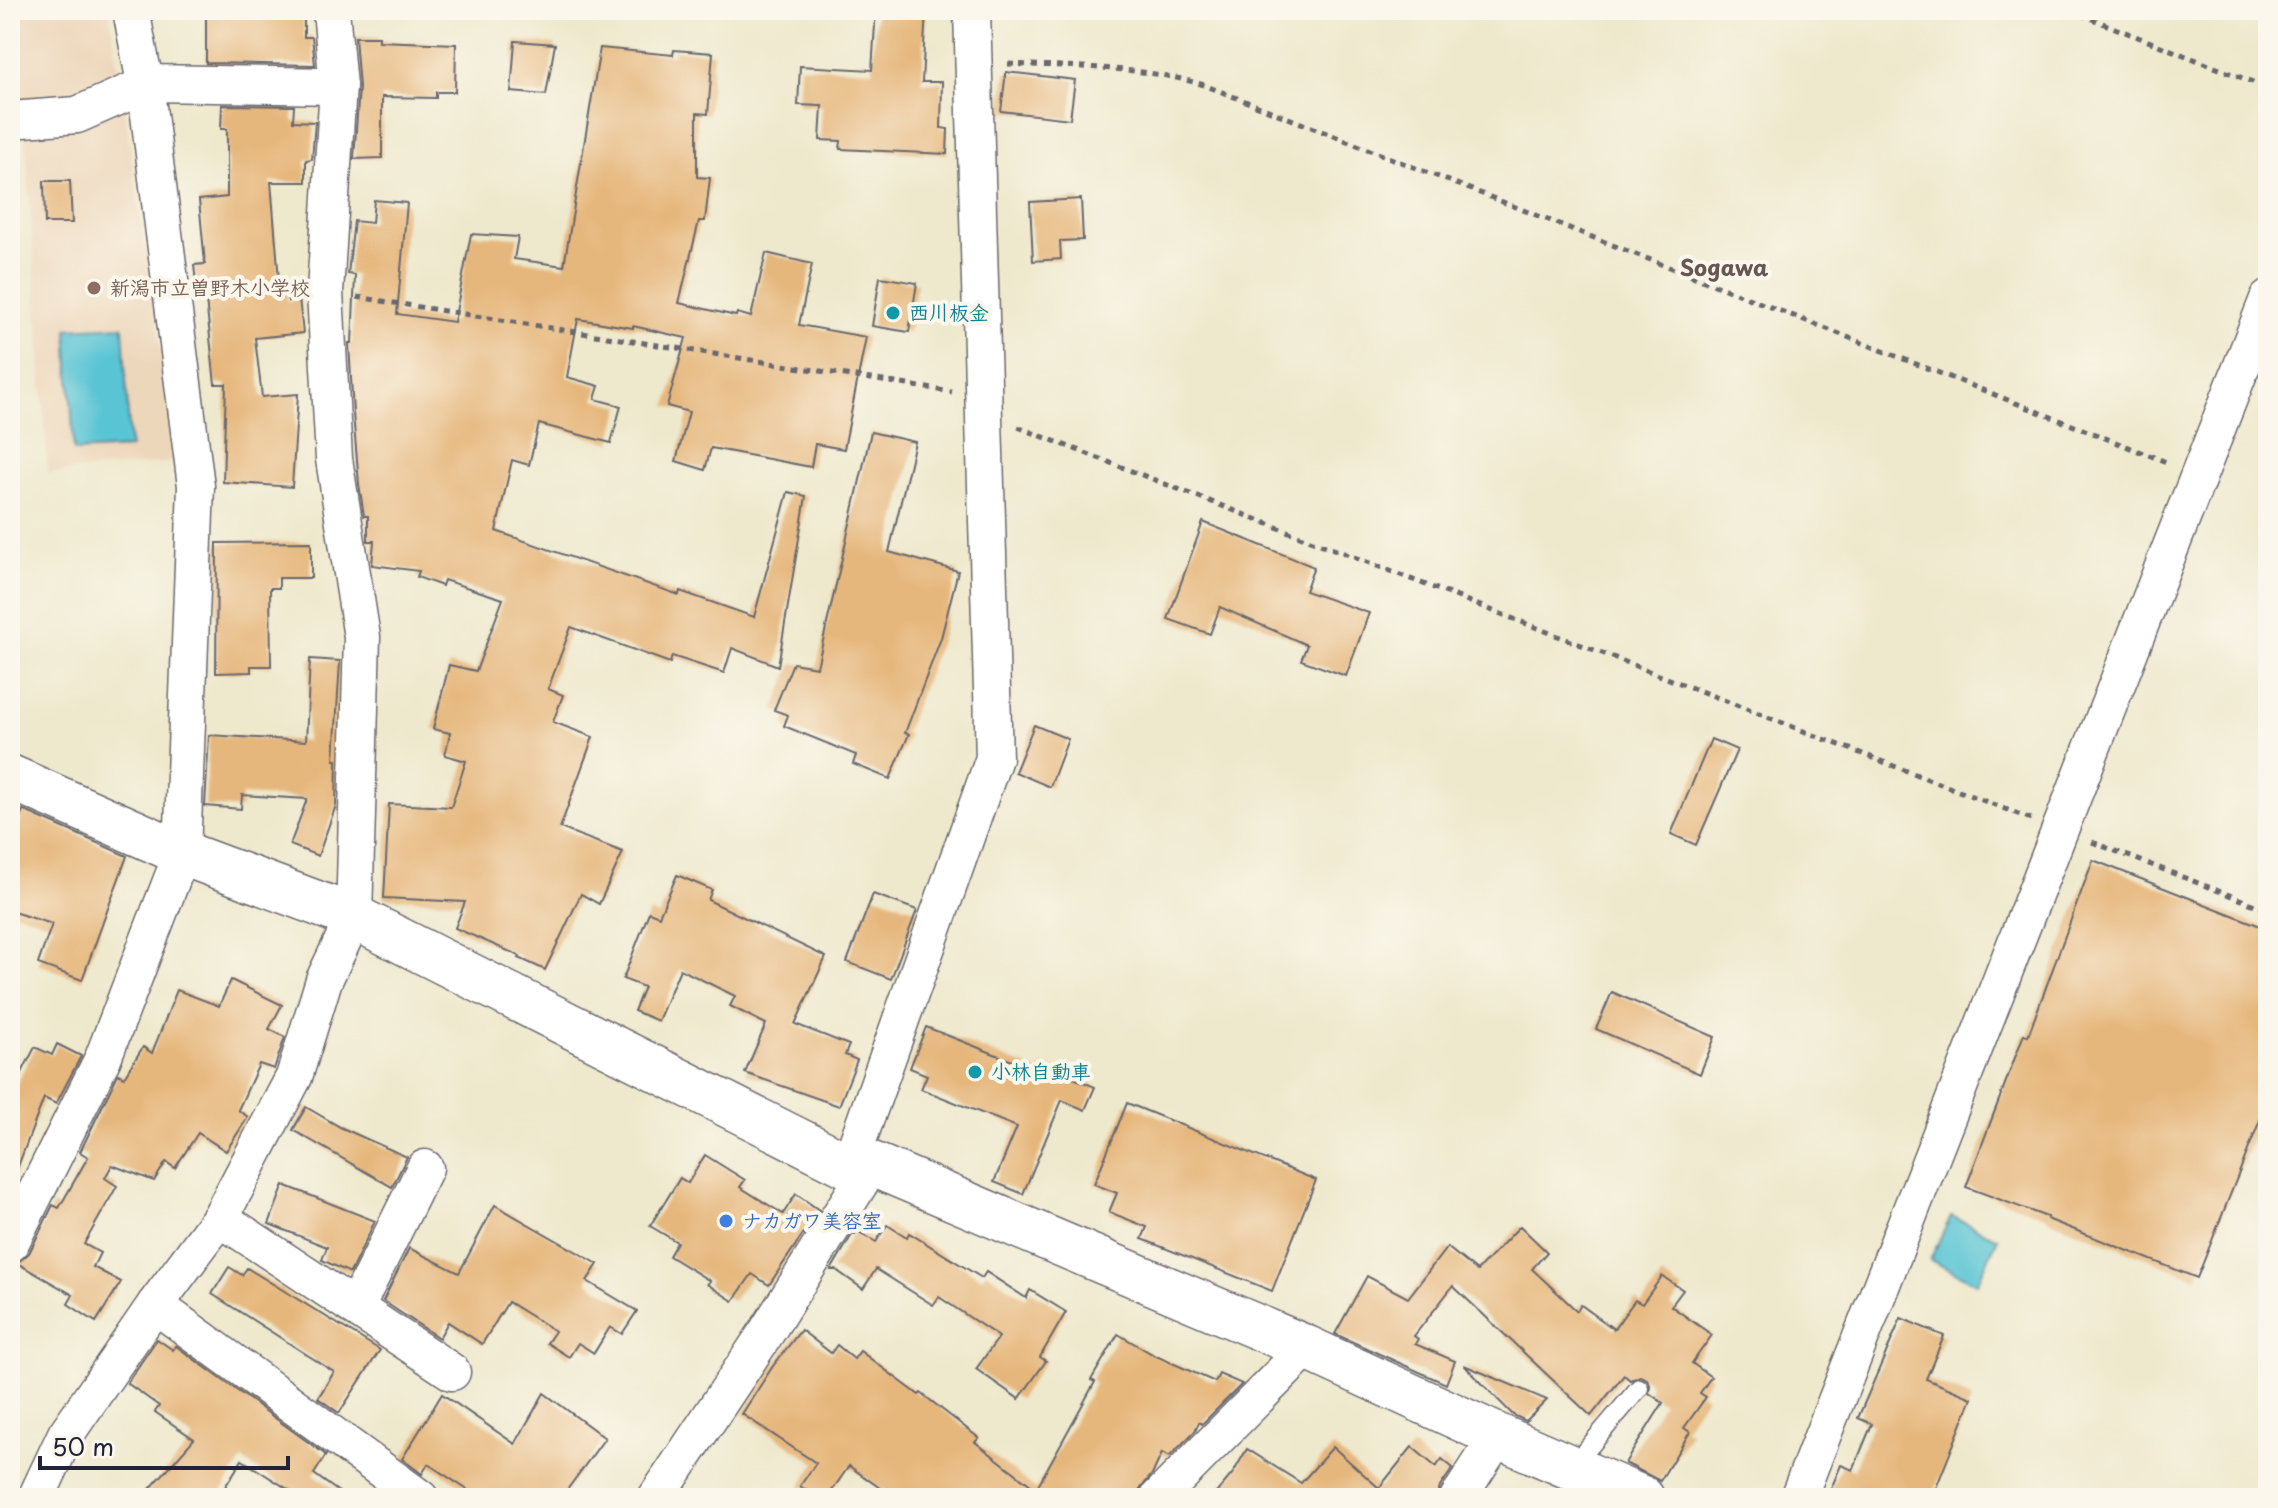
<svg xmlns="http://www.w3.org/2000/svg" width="2278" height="1508" font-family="'Playpen Sans','Klee One',sans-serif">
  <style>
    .built { fill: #edd7bb }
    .water { fill: #59c4d4; stroke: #3e7388; stroke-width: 2 }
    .building { fill: #e6b77d }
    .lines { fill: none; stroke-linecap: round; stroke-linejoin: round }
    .service-casing { stroke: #69676e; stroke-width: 21 }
    .minor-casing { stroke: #69676e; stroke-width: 39 }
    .tertiary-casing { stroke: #69676e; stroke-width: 47 }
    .path { stroke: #69676e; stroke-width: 5; stroke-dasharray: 6 6; stroke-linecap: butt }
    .service { stroke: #fff; stroke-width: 18 }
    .minor { stroke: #fff; stroke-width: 36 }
    .tertiary { stroke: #fff; stroke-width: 44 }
    .education-dot { fill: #8d6e63; stroke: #fbf7ec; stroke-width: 3 }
    .culture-dot { fill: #0f9aa8; stroke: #fbf7ec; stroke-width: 3 }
    .shop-dot { fill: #3f7fe0; stroke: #fbf7ec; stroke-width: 3 }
    .labels { text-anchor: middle; stroke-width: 8; stroke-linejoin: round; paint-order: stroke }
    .education-label { font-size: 20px; font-weight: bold; fill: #785e54; stroke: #fbf7ec; text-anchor: start }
    .culture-label { font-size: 20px; font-weight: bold; fill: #0d838f; stroke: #fbf7ec; text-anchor: start }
    .shop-label { font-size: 20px; font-weight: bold; fill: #366cbe; stroke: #fbf7ec; text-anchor: start }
    .neighbourhood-label { font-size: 22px; font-weight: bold; fill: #675652; stroke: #fbf7ec }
  </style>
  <rect width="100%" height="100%" fill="#fbf7ec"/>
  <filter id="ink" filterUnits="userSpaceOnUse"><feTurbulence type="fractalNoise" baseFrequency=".0125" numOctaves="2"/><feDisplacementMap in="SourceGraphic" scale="16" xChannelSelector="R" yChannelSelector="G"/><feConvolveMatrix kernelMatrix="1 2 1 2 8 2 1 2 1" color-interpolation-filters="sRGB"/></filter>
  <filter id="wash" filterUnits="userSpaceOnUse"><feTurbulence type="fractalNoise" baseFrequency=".006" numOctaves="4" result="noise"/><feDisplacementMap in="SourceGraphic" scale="32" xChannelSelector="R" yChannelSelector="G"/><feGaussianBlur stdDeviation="1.8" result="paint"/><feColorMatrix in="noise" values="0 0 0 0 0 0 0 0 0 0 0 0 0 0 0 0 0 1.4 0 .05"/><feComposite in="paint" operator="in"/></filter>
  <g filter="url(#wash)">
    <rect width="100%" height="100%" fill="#eee8cc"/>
    <path class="built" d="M10,10H109L178,462L48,473L24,114H10Z"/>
    <g class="water">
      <path d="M123,326L130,448L74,451L67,329Z"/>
      <path d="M1951,1216L1998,1238L1977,1283L1930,1260Z"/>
    </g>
    <g id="blocks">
      <g class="building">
        <path d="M206,10H304V37H312L315,65L206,63Z"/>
        <path d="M876,10H926L922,82H942L941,128L948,129L947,154L840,149L841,141L820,140L822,106L798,105L800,66L872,70Z"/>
        <path d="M355,37H379V41L456,44L455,92H436V98L382,97V158L354,159L359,87Z"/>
        <path d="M515,41L555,44L546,95L511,92Z"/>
        <path d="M600,48L673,55L674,50L713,53L708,114L697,113V177L710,178L705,221H699L679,303L736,316L737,313L751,317L766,253L812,264L799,325L866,337L844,449L815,444L811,467L711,448L705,470L676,461L689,412L667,406L686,338L633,326V328L578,319L567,377L599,386L595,399L621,406L611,443L539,424L529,465L512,460L496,531L679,595L680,591L754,617L788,492L806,496L778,666L732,648L724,673L672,656L670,663L571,627L548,689L563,695L553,722L593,737L560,828L623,852L599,904L581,894L545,970L519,958L520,956L455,928L465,902L384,898L389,804L451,807L466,761L445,755L450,733L433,729L449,665L476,671L503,599L444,580L442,586L417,577L419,571L372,565L374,541H368V516H364L359,484L353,413L349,343H352L355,275L348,274L354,221L372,223L374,200L407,203L397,314L454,322L471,234L518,237L514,259L564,266Z"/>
        <path d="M1006,72L1075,80L1070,119L1001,111Z"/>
        <path d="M222,105L294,106L293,121L315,122L312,159L306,160V182H271L279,280L285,279L288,301L299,299L303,333L255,338L262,397L298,394L292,487L223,482L226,384H215L206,300L198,301L194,265L205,264L199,200L227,197V129H221Z"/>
        <path d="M44,181H70L72,223H45Z"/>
        <path d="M1081,199L1083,240L1060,241L1061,259L1033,261L1030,202Z"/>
        <path d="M880,277L917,283L909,332L872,326Z"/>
        <path d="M871,432L915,442L889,552L958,571L941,638L905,733L909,734L890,779L853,764L856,755L784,726L788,715L774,710L793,663L817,667Z"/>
        <path d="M1203,522L1314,567L1305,591L1369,613L1346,676L1301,660L1307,645L1220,607L1210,634L1168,619Z"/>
        <path d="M311,542V578H279V588H270L271,666H251V672L216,673L217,543Z"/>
        <path d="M310,659L340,661L334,760H337L336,805L318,856L290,845L307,799L242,795L241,809L205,806L209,735L306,741Z"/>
        <path d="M1034,725L1068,739L1050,787L1015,772Z"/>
        <path d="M1711,739L1737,750L1696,845L1671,834Z"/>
        <path d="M23,810L127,856L82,980L38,964L52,924L10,911V880L19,852L10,849Z"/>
        <path d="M2093,860L2268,929V1100L2197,1278L2047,1219V1217L1966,1187L2024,1034L2028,1036Z"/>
        <path d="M677,875L712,890L708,900L826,957L795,1024L849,1045L845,1055L857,1060L839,1106L745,1073L766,1024L730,1006L735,996L680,969L658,1021L634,1011L644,987L623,979L649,912L659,916Z"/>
        <path d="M873,894L917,910L891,979L847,962Z"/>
        <path d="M231,980L282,1005L269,1029L285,1037L274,1069L259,1064L238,1110L248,1117L226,1151L198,1133L175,1168L166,1162L154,1181L112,1165L105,1178L117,1186L84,1244L100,1253L93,1267L121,1282L96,1322L68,1304L73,1295L17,1263L29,1253L53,1205L59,1208L88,1157L80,1152L118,1074L124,1077L143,1047L152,1053L177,990L219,1006Z"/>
        <path d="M1612,992L1715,1037L1700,1074L1596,1029Z"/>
        <path d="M926,1027L1040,1072L1043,1065L1095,1087L1085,1110L1062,1100L1023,1194L994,1182L1017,1127L921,1089L927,1075L910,1068Z"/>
        <path d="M57,1044L81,1056L56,1104L44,1098L12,1182H10V1096L35,1047L52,1055Z"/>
        <path d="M1127,1103L1316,1180L1272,1291L1142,1239L1147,1227L1109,1212L1117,1193L1094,1184Z"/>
        <path d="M306,1107L340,1127L407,1157L392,1187L293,1130Z"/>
        <path d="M705,1155L745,1180L740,1187L783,1214L796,1194L819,1210L769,1285L752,1274L733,1301L707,1284L710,1281L669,1256L677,1242L650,1226L680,1178L688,1183Z"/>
        <path d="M284,1185L375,1221L350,1273L322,1260L327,1247L269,1224Z"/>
        <path d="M495,1205L598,1264L587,1281L637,1311L622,1334L610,1327L594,1353L578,1343L569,1357L547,1343L555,1331L508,1302L482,1344L448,1322L439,1338L383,1301L409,1248L459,1273Z"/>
        <path d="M887,1225L907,1237L909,1233L982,1278L986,1272L1026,1298L1030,1290L1066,1312L1040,1357L1046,1361L1019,1399L976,1369L999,1337L939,1297L933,1305L876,1269L863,1289L836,1270H831L853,1233L855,1234L857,1231L876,1242Z"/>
        <path d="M1520,1226L1547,1252L1532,1269L1577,1311L1581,1305L1614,1329L1635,1300L1642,1304L1662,1276L1683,1290L1671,1306L1712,1335L1692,1363L1711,1377L1700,1393L1706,1397L1684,1428L1690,1432L1660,1481L1625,1463L1663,1403L1649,1393L1650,1385L1647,1379L1640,1376L1630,1380L1624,1375L1591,1416L1453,1286L1414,1336L1418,1339L1415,1344L1455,1361L1446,1384L1335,1334L1367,1276L1408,1298L1447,1247L1477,1271Z"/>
        <path d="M229,1267L242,1275L247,1268L380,1350L339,1413L318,1398L334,1372L212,1294Z"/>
        <path d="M1901,1318L1944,1336L1926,1379L1972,1398L1932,1498H1827L1841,1465L1853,1470L1872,1424L1858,1418Z"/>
        <path d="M801,1330L831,1353L837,1345L854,1359L860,1351L919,1395L921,1393L979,1438L975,1442L1036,1489L1095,1382L1091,1380L1118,1334L1154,1355L1215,1382L1219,1374L1242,1384L1202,1424L1199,1422L1195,1431L1169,1457L1162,1453L1153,1473L1138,1492V1498H894L849,1466L827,1498H818L800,1486L816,1463L742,1414L773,1366Z"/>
        <path d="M157,1339L173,1350L176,1346L326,1455L314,1474L347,1498H302L242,1460L218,1498H142L194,1439L155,1412L159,1406L127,1383Z"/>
        <path d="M1464,1365L1547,1400L1526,1421L1513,1415Z"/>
        <path d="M544,1393L605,1438L561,1498H480L428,1464L422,1474L402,1459L442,1394L515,1444Z"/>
        <path d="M1333,1447L1379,1488L1412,1447L1436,1467L1442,1459L1453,1468L1440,1487L1437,1498H1212L1233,1473L1247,1449L1301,1483Z"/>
      </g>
    </g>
  </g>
  <g filter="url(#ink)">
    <use href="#blocks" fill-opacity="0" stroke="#69676e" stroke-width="2"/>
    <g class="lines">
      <defs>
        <path id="service" d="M1572,1467L1639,1388"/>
        <g id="minor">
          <path d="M10,120L77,115L134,90L145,83L338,86"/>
          <path d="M849,1166L994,758L972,10"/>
          <path d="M220,1218L452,1372"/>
          <path d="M10,1244L103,1058L182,853L196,486L145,83L131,10"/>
          <path d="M155,1305L420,1498"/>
          <path d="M356,1307L425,1168"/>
          <path d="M36,1498L66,1434L155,1305L220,1218L294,1077L324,980L354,917L362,637L334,459L325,292L338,86L331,10"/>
          <path d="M656,1498L768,1330L872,1164"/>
          <path d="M1158,1498L1307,1348"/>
          <path d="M1458,1498L1498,1436"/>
          <path d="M1798,1498L2268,299"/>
        </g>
        <path id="tertiary" d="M10,777L182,853L354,917L849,1166L872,1164L1307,1348L1498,1436L1642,1498"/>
      </defs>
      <use href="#service" class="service-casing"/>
      <use href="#minor" class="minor-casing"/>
      <use href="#tertiary" class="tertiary-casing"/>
      <g class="path">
        <path d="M2069,10L2268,88"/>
        <path d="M1008,64C1074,67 1141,66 1204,85L2169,463"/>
        <path d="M357,297L952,392"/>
        <path d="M1018,427L2031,819"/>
        <path d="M2092,842L2268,910"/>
      </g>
      <use href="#service" class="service"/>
      <use href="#minor" class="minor"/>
      <use href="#tertiary" class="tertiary"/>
    </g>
  </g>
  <circle class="education-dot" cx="94" cy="288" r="8"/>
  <g class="culture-dot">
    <circle cx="893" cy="313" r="8"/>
    <circle cx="975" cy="1072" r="8"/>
  </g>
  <circle class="shop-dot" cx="726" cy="1221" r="8"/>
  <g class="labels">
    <g class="education-label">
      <text x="110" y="295">新潟市立曽野木小学校</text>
    </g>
    <g class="culture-label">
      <text x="909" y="320">西川板金</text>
      <text x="991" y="1079">小林自動車</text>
    </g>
    <g class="shop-label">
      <text x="742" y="1228">ナカガワ美容室</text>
    </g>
    <g class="neighbourhood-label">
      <text x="1724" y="276">Sogawa</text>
    </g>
  </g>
  <rect width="2278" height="1508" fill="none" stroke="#fbf7ec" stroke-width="40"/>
  <path d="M40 1456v12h248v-12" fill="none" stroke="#22223b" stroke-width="4"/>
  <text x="52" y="1456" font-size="24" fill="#22223b" stroke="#fbf7ec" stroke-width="6" paint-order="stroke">50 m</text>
</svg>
